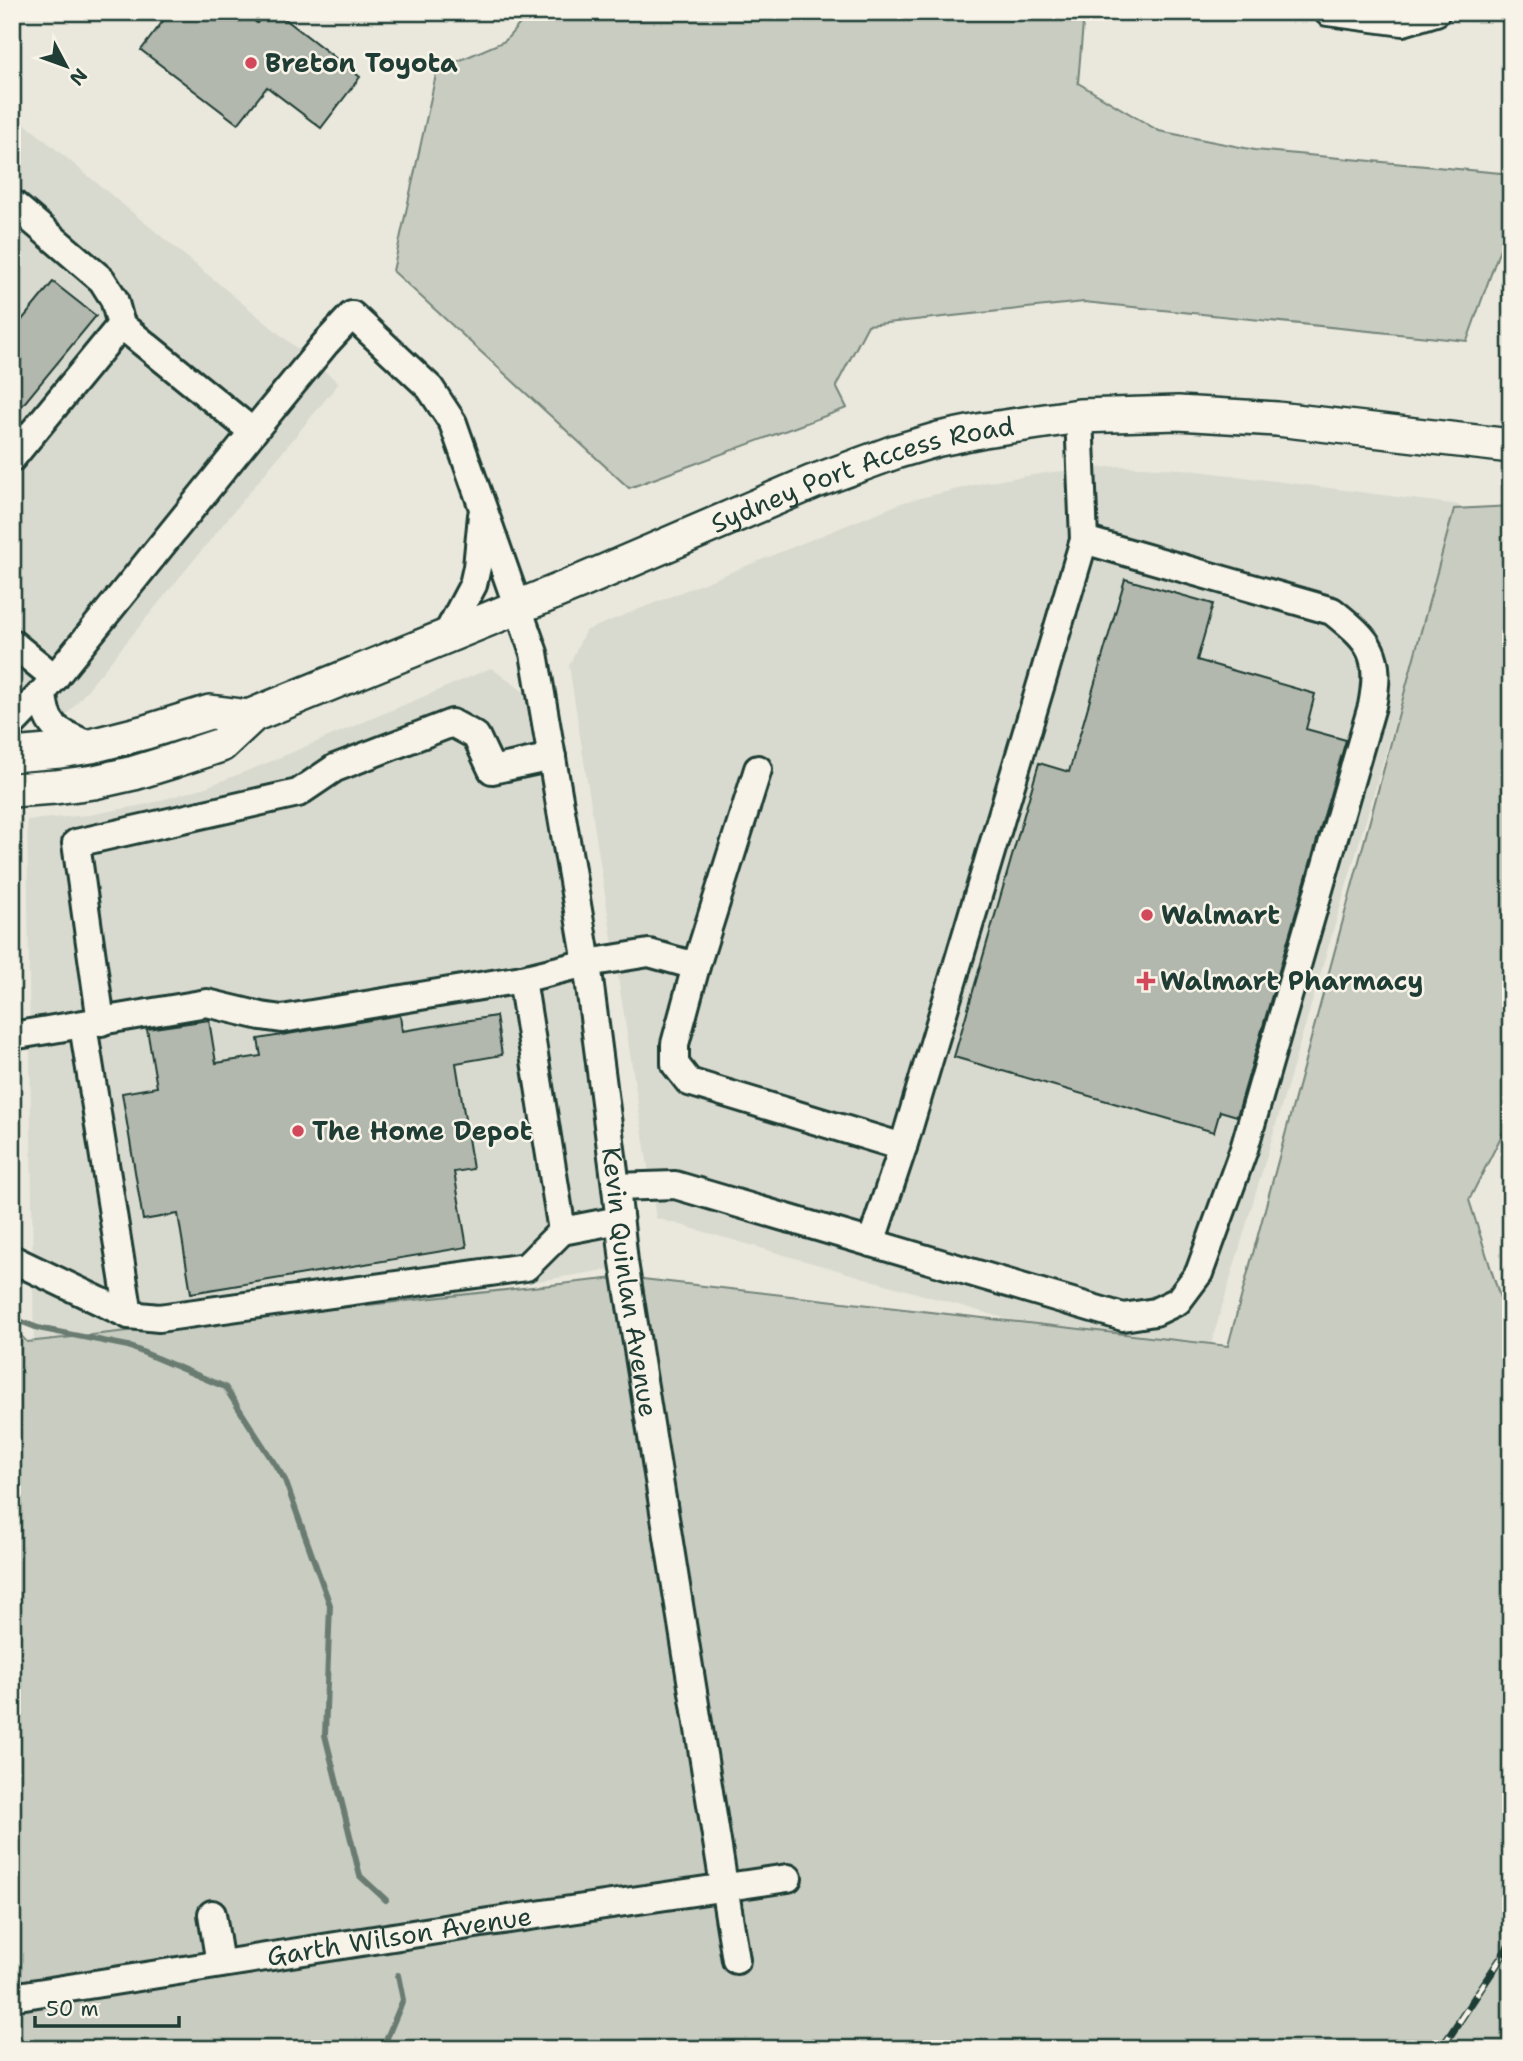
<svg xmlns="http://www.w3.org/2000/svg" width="1523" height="2061" font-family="'Shantell Sans',sans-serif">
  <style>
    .built { fill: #d9dacf }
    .green { fill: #c8ccc1; stroke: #74847a; stroke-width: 2 }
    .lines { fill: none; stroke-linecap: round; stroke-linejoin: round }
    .stream { stroke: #6a7c72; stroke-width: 6 }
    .building { fill: #b2b8ae; stroke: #1f3d34; stroke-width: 2 }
    .minor-casing { stroke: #1f3d34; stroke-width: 32 }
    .major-casing { stroke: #1f3d34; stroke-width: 38 }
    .path { stroke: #1f3d34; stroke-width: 3.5; stroke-dasharray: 2 5; stroke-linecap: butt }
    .minor { stroke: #f7f3e8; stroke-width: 26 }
    .major { stroke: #f7f3e8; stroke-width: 33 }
    .rail-casing { stroke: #1f3d34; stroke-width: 8 }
    .rail { stroke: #f7f3e8; stroke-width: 5; stroke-dasharray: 16; stroke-linecap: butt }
    .poi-dot { fill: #d1495b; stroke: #f7f3e8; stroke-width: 2.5 }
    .labels { text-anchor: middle; stroke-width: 5; stroke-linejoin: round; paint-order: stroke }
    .poi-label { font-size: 26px; font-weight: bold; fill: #1f3d34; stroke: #f7f3e8; text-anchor: start }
    .street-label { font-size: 26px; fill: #1f3d34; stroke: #f7f3e8 }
  </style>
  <rect width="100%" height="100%" fill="#eae8dd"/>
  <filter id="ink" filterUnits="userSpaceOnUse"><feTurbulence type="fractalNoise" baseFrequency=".0143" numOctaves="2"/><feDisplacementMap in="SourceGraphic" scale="14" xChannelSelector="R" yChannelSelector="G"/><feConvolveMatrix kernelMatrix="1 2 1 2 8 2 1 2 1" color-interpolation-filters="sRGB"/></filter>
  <g filter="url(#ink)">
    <g class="built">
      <path d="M12,113L339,383L66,716L12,720Z"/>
      <path d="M1120,466L1183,469L1459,505L1202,1375L656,1218L569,666L585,631L904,502L982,483L1052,472Z"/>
      <path d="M491,668L533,698L618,1268L34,1363L27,820L89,815L148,804L206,787L262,765Z"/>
    </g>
    <g class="green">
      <path d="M530,12H1084L1078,83L1159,131L1255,150L1511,174V218L1467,341L1084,302L868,325L836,386L847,408L629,488L393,271L437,70L505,41Z"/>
      <path d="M1511,506V1117L1469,1200L1511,1332V2049H12V1326L27,1342L625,1277L1228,1346L1454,509Z"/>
    </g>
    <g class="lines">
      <g class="stream">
        <path d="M12,1318L38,1328L128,1346L225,1387L285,1480L330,1605L325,1735L360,1876L386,1900"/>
        <path d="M387,2049L384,2045L403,2000L398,1975"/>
      </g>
    </g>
    <g class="building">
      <path d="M170,12H243L257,23L265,12H276L360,77L321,128L267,87L238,124L141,50Z"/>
      <path d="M53,282L96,316L12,418V332Z"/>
      <path d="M1125,579L1213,604L1197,660L1315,694L1306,729L1346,740L1237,1116L1220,1111L1214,1132L954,1057L1039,763L1069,772Z"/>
      <path d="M400,1015L402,1031L496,1016L502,1055L456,1063L473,1169L454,1172L467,1247L191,1293L178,1214L143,1220L122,1093L157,1087L147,1029L209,1020L216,1063L261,1056L258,1039Z"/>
    </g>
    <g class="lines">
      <defs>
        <g id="minor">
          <path d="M1328,12L1403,22L1436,12"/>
          <path d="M12,203L102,280L114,299L121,325"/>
          <path d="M12,458L121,325L253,432"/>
          <path d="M446,636L473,585L477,567L482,515"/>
          <path d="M12,643L55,678"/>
          <path d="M43,692C45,730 60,732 91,746"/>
          <path id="s1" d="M12,724L43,692L253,432L325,344L352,315L430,388L453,423L534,653L587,963L616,1187L624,1262L736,1960"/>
          <path d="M696,966L675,1044V1064L689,1082L903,1147"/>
          <path d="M522,979L562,1231"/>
          <path d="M101,1022L76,843L298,793L335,768L452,723L476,736L492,770L552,757"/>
          <path d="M83,1025L129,1315"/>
          <path d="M12,1036L207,1003L261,1016L282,1019L522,979L587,963L649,953L696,966L758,769"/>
          <path d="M616,1187L675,1185L1123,1317L1155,1312L1178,1301L1199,1273L1244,1149L1372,706C1382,654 1371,642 1332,611L1084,540"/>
          <path d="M871,1243L903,1147L1084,540L1079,416"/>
          <path d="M12,1259L129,1315L159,1318L526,1267L562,1231L619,1220"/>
          <path d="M212,1914L220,1964"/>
          <path id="s2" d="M12,1997L482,1923L788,1878"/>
        </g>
        <g id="major">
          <path d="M12,755L60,751L91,746L146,732L210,712L250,717"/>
          <path id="s3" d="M12,790L55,787L94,782L134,773L173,761L221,745L253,715L582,581L813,482L895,452L939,439L984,430L1079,416L1178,413L1277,419L1511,446"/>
        </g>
      </defs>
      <use href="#minor" class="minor-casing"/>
      <use href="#major" class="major-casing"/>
      <path class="path" d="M1507,422L1511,410"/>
      <use href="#minor" class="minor"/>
      <use href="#major" class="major"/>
      <defs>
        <path id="rail" d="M1441,2049L1511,1943"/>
      </defs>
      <use href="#rail" class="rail-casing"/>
      <use href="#rail" class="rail"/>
    </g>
  </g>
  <g class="poi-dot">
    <circle cx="251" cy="63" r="7"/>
    <circle cx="1147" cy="915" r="7"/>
    <path d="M1142.5 970.5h7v7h7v7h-7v7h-7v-7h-7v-7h7z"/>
    <circle cx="298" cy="1131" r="7"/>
  </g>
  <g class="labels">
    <g class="poi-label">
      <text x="265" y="72">Breton Toyota</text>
      <text x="1161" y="924">Walmart</text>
      <text x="1160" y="990">Walmart Pharmacy</text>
      <text x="312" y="1140">The Home Depot</text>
    </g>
    <g class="street-label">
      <text dy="9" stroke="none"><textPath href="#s3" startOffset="915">Sydney Port Access Road</textPath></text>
      <text dy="9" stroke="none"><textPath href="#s1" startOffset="1561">Kevin Quinlan Avenue</textPath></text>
      <text dy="9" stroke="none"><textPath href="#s2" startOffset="392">Garth Wilson Avenue</textPath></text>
    </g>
  </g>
  <rect width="1523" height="2061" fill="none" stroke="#f7f3e8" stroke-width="42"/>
  <rect x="21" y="21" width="1481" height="2019" fill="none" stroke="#1f3d34" stroke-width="2.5" filter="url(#ink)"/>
  <g transform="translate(66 66) rotate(131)" stroke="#f7f3e8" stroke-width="5" paint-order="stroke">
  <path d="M0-5L12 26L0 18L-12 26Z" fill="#1f3d34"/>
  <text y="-10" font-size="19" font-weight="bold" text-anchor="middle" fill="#1f3d34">N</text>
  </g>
  <path d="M35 2016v10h144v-10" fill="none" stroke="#1f3d34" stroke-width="3.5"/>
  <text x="46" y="2016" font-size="21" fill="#1f3d34" stroke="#f7f3e8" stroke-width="5" paint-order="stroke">50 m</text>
</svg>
